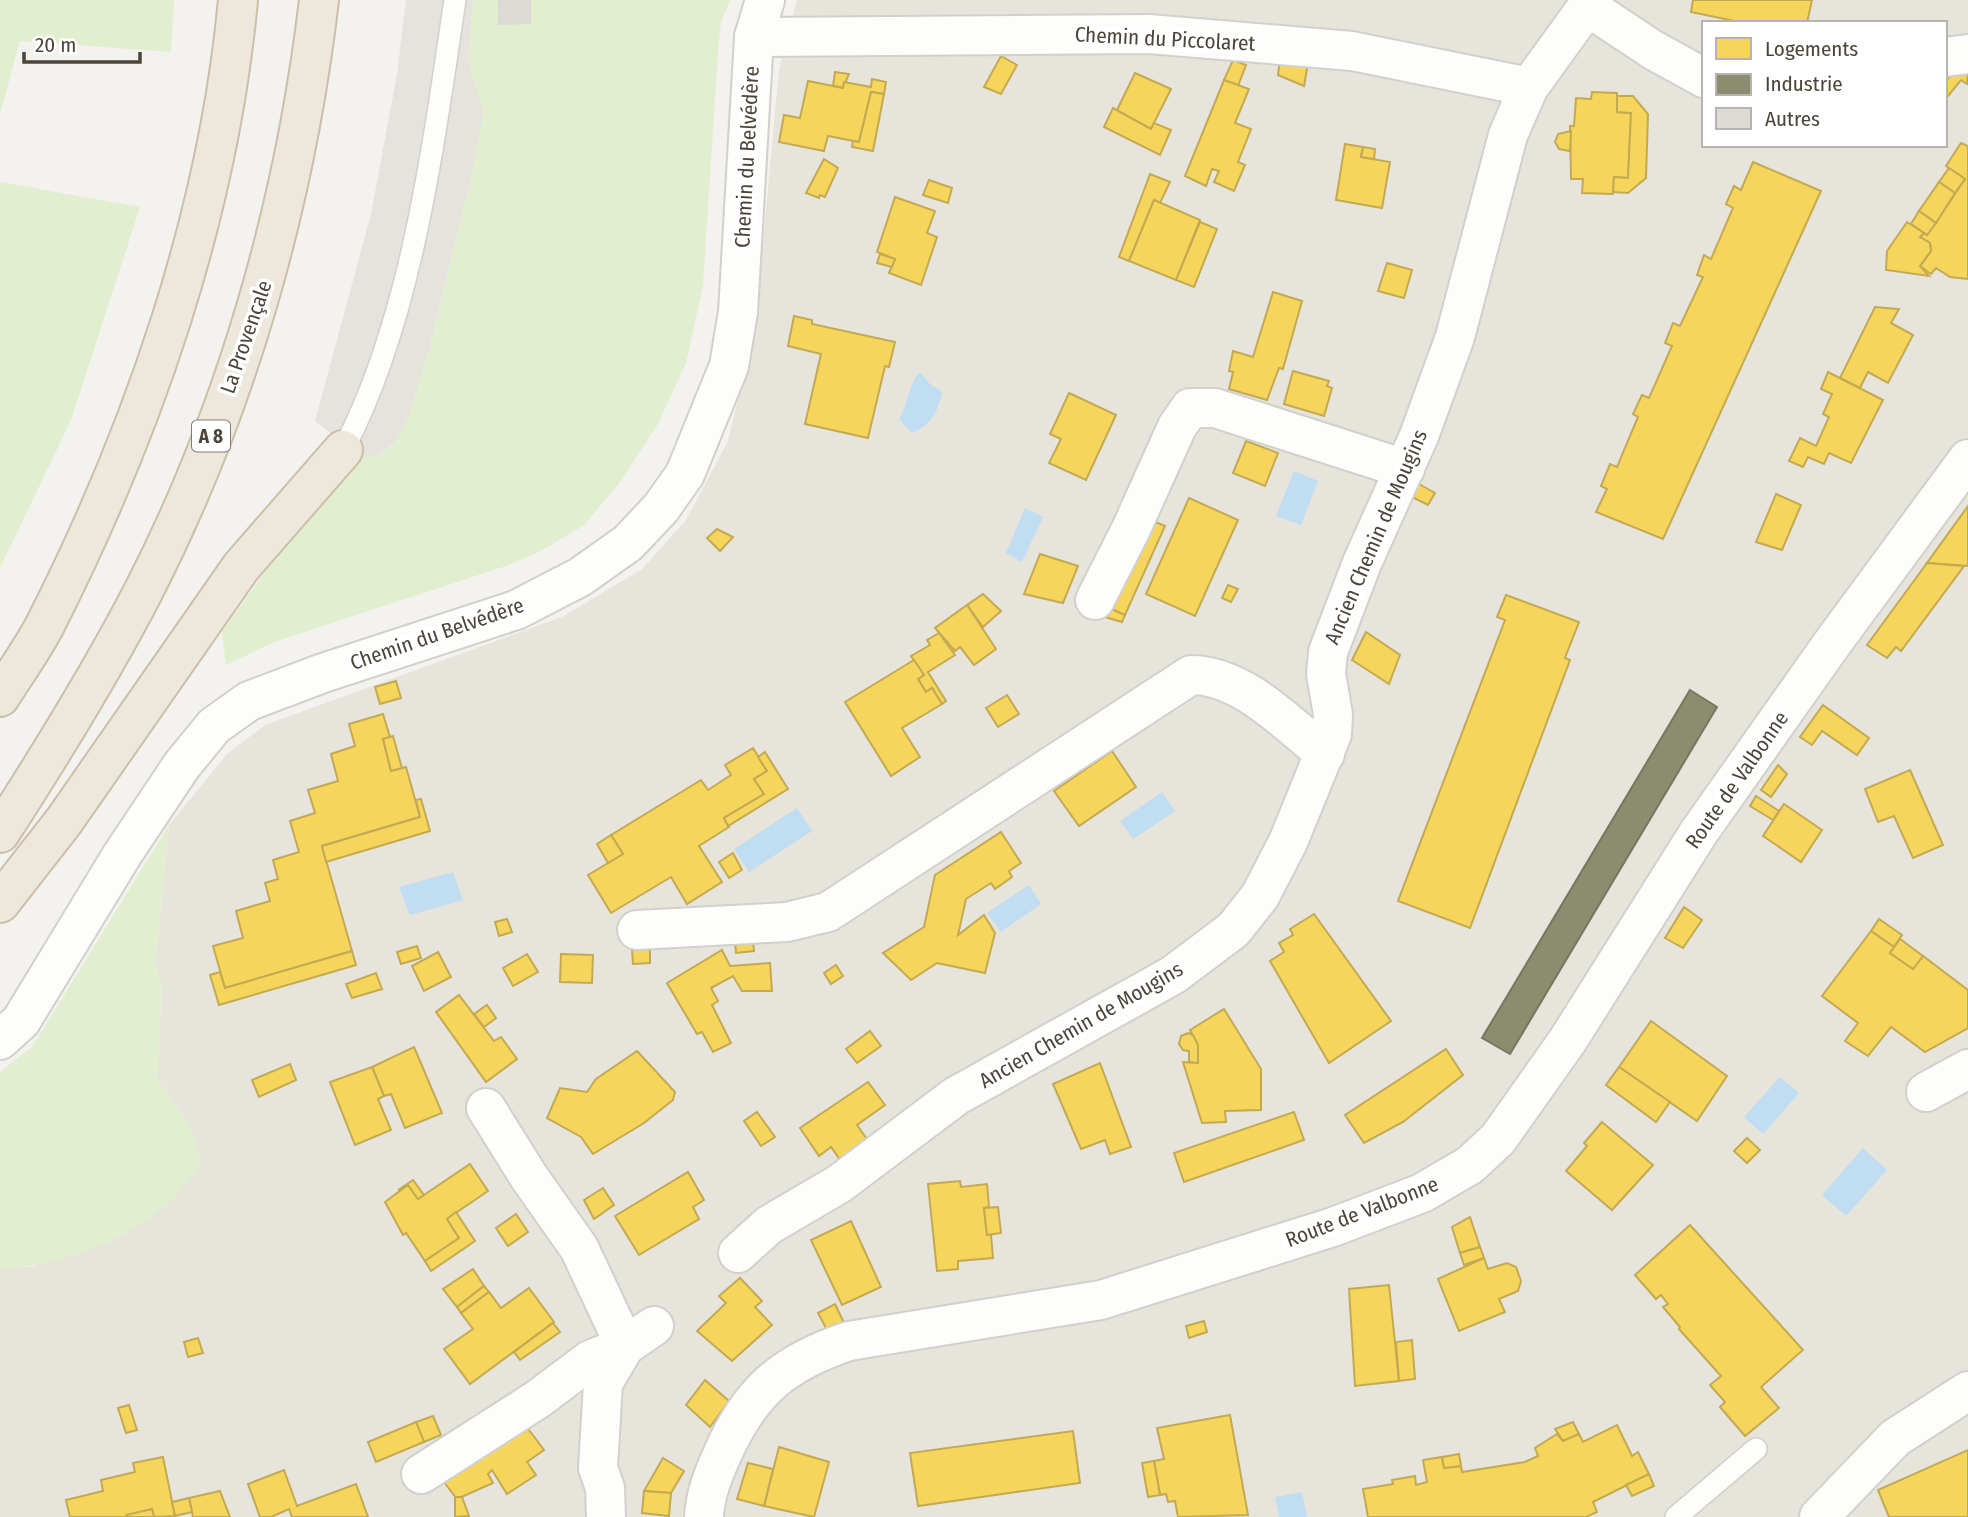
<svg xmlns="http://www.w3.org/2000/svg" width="1968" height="1517" font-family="'Fira Sans Condensed',sans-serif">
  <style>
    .residential { fill: #e7e4dc; fill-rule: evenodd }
    .green { fill: #e1eecf }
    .parking { fill: #e6e3df }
    .water { fill: #c0ddf1 }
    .homes { fill: #f6d55c; stroke: #c3aa52; stroke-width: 2 }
    .industry { fill: #8c8c6e; stroke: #78765e; stroke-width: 2 }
    .building { fill: #dedbd6; stroke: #dcd9d4; stroke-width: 2 }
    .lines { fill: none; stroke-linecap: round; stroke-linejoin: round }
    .service-casing { stroke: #d2d0cb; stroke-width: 24 }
    .minor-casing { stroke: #d2d0cb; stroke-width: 42 }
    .tertiary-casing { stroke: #d2d0cb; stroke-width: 42 }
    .motorway-casing { stroke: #ccbfa9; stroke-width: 42 }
    .service { stroke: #fdfdfc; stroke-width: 21 }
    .minor { stroke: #fdfdfc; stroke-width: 38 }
    .tertiary { stroke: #fdfdfc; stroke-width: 38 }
    .motorway { stroke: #ede8db; stroke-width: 38 }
    .labels { text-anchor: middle; stroke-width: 7; stroke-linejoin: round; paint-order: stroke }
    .shield { fill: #fff; stroke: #817c74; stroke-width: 2 }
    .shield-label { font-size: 19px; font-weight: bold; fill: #4b4439 }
    .street-label { font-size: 21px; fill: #4b4439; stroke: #fff }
  </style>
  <rect width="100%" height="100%" fill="#f4f2ee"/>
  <path class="residential" d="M797,0H1968V1517H0V1269L34,1266L188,1123L157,1079L162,987L155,964L169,825L227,754L265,725L564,616L642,569L686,520L728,441L755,329L779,69ZM1704,23H1945V145H1704Z"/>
  <g class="green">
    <path d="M0,0H174L171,52L20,41L0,114Z"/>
    <path d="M473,0H730L721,22L718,53L703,286L686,363L658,424L618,485L583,526L539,552L506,566L274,642L226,665L222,632L269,566L361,458L382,454L395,442L430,346L475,159L482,112L468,61Z"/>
    <path d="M0,182L140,207L71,420L0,568Z"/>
    <path d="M169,825L155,964L162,986L157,1079L188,1123L202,1162C192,1174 183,1189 172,1200C125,1243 63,1265 0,1269V1072L32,1047Z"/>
  </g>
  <path class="parking" d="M406,0H473L468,61L483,112L475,159L430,346L408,418L395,442L381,454L361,458L315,421L371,214L397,74Z"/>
  <g class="water">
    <path d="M920,372L930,384L942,392C938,412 931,425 912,433L899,419C909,403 908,384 920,372Z"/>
    <path d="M1294,471L1318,481L1301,525L1276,516Z"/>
    <path d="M1025,508L1043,517L1022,562L1006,553Z"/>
    <path d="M1162,792L1175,811L1133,839L1120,821Z"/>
    <path d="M797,808L812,831L749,872L734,849Z"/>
    <path d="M453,872L463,900L410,915L399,887Z"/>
    <path d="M1029,885L1041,904L1001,932L987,913Z"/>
    <path d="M1780,1077L1799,1093L1763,1134L1744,1117Z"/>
    <path d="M1863,1148L1887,1170L1846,1216L1822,1195Z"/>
    <path d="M1302,1492L1307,1517H1279L1275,1497Z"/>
  </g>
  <g class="homes">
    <path d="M1693,0H1812L1807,23H1744L1691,12Z"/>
    <path d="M1001,56L1017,65L1001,94L984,87Z"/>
    <path d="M1280,59L1308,63L1304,86L1278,75Z"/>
    <path d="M1233,60L1246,65L1238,86L1224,80Z"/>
    <path d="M1968,70L1967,84L1961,80L1948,96L1945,95V82L1954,71Z"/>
    <path d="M835,72L849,74L843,88L833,86Z"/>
    <path d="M1135,73L1171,89L1151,129L1116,112Z"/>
    <path d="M872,79L886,82L884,94L871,92L859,142L828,136L824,151L779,142L784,115L800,118L808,81L843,88L844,82L871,87Z"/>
    <path d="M1224,80L1249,89L1235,123L1251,129L1238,162L1245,165L1234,191L1214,182L1219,171L1212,169L1206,186L1185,176Z"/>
    <path d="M871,92L884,94L873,151L852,147L853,141L859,142Z"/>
    <path d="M1592,92L1617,93V112L1631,113L1628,178L1614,177L1613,194L1582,193L1583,179H1571L1570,126H1574L1576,98L1591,99Z"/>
    <path d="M1617,96H1633L1648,114L1646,178L1628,193L1613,192L1614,177L1628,178L1631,113L1617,112Z"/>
    <path d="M1113,108L1151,129L1154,123L1171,130L1160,155L1104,127Z"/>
    <path d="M1571,131L1570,151L1559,149L1555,142L1558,134Z"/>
    <path d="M1961,143L1968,146V279L1950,277L1936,268L1931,274L1920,266L1931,251L1930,243L1920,237L1924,233L1927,235L1965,179L1946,166Z"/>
    <path d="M1345,144L1363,147L1361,157L1390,162L1382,208L1336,200Z"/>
    <path d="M1363,147L1375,149L1374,159L1361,157Z"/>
    <path d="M824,159L838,168L825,197L820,195L819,198L806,193Z"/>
    <path d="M1753,162L1821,191L1663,539L1596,512L1607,489L1601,486L1610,464L1617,467L1638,417L1633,414L1642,395L1649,398L1672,346L1665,343L1673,323L1680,326L1703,277L1697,275L1704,255L1711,259L1733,208L1726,204L1734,186L1741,190Z"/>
    <path d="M1949,168L1965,179L1955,193L1939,182Z"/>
    <path d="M1150,174L1170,182L1160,203L1154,200L1129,261L1119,257Z"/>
    <path d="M929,180L952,188L948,203L923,195Z"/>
    <path d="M1939,182L1955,193L1936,223L1919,211Z"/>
    <path d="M895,197L935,211L927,233L937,237L921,285L889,273L895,259L877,252Z"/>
    <path d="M1154,200L1200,220L1176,280L1129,261Z"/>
    <path d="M1919,211L1936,223L1927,235L1911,224Z"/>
    <path d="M1200,222L1217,229L1194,287L1176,280Z"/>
    <path d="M1907,222L1924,233L1920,237L1930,243L1931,251L1920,266L1929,276L1886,270L1887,251Z"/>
    <path d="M880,254L895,259L892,267L877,263Z"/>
    <path d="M1387,263L1412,270L1404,298L1378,291Z"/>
    <path d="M1273,292L1302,301L1283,369L1279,368L1267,400L1229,389L1233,372L1229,371L1233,351L1253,357Z"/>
    <path d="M1875,307L1899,309L1891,323L1913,335L1888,383L1868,372L1860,388L1840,378Z"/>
    <path d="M794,316L812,320V324L895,342L889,367L885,366L868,438L805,424L821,354L788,346Z"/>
    <path d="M1293,371L1329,381L1327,386L1332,388L1324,416L1284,404Z"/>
    <path d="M1828,372L1883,400L1851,463L1829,453L1824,464L1808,457L1803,467L1789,461L1800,438L1816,446L1829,417L1823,414L1832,394L1821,389Z"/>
    <path d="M1069,393L1116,415L1086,480L1049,463L1061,439L1050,434Z"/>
    <path d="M1246,441L1278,453L1265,486L1233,473Z"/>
    <path d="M1419,484L1435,493L1428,505L1412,497Z"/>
    <path d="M1776,494L1801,505L1782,550L1756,542Z"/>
    <path d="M1189,498L1238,520L1195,616L1146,594Z"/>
    <path d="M1968,506V566L1927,563Z"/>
    <path d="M1149,519L1165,526L1125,615L1109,608Z"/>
    <path d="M717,529L733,537L720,551L707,538Z"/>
    <path d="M1040,554L1078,566L1063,603L1024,594Z"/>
    <path d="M1927,563L1964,566L1901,651L1896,647L1887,658L1867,645Z"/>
    <path d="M1228,585L1238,589L1231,602L1222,598Z"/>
    <path d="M983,594L1001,611L983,627L967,605Z"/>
    <path d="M1506,595L1579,622L1565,658L1570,660L1470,928L1398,901L1505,620L1497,617Z"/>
    <path d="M967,605L996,649L974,665L960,647L955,651L935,628Z"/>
    <path d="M1109,608L1125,615L1122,622L1105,617Z"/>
    <path d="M1366,632L1400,655L1389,684L1352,660Z"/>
    <path d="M939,633L955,655L928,672L946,701L942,704L932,688L926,692L918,679L924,675L911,656L930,645L927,640Z"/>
    <path d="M914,660L924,675L918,679L926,692L932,688L942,704L902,728L920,757L891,776L845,702Z"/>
    <path d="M396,681L401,698L380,704L375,687Z"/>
    <path d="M1007,695L1019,714L998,727L986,708Z"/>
    <path d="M1823,705L1869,738L1857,755L1822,731L1812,745L1800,737Z"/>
    <path d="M383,714L390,737L383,739L391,771L406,767L420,817L322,846L352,951L225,988L213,946L243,938L236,911L270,901L265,883L278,879L273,860L299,852L290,821L315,813L308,790L338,781L331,754L355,746L349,724Z"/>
    <path d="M393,736L402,768L391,771L383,739Z"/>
    <path d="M753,748L767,771L754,779L764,794L724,818L729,827L699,846L722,882L687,904L671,877L611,913L588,875L623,854L611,835L701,780L708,790L731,775L725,765Z"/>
    <path d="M1112,751L1136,787L1079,826L1054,791Z"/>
    <path d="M765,752L788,789L728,826L724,818L764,794L754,779L767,771L758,757Z"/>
    <path d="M1778,765L1787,774L1771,797L1761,790Z"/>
    <path d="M1910,770L1943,845L1913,858L1894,816L1878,822L1865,789Z"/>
    <path d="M1756,796L1779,811L1773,820L1750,806Z"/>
    <path d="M421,799L430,831L326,862L322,846L420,817L416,800Z"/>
    <path d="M1784,804L1822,830L1801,862L1763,836Z"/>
    <path d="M1001,832L1021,863L1009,871L1012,877L995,889L991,883L966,899L958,935L984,915L995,933L985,973L937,963L911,980L883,953L924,927L935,875Z"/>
    <path d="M611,835L623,854L608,863L597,844Z"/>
    <path d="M733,853L742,870L729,878L719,862Z"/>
    <path d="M1684,907L1702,920L1683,948L1665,938Z"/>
    <path d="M1314,914L1391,1021L1329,1063L1270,961L1284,952L1279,943L1293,935L1290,929Z"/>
    <path d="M507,919L512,932L499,936L495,922Z"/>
    <path d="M1879,919L1902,935L1894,947L1871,931Z"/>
    <path d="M1871,931L1894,947L1890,953L1913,969L1923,956L1968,990V1028L1925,1052L1891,1027L1868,1056L1845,1041L1858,1023L1822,996Z"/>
    <path d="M1900,939L1923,956L1913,969L1890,953Z"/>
    <path d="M753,940L754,951L736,953L735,942Z"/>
    <path d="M417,946L421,958L401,964L397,952Z"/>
    <path d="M650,948V963L633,964L632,949Z"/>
    <path d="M722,950L730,966L770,963L772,991H742L733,976L711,988L718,1001L712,1005L731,1043L713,1052L702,1032L697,1034L667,983Z"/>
    <path d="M352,951L356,965L219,1005L210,975L220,972L225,988Z"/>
    <path d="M438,952L451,977L424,991L412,966Z"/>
    <path d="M527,954L538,972L513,986L503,968Z"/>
    <path d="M561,954L593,955L592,983L560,982Z"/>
    <path d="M836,965L843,976L831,984L824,973Z"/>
    <path d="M376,973L382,989L352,998L346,984Z"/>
    <path d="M459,995L494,1041L501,1037L517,1059L486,1082L436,1012Z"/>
    <path d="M487,1005L496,1018L484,1027L474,1014Z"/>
    <path d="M1224,1009L1261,1069V1110L1225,1111L1226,1122L1202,1123L1183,1062L1198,1063V1045L1190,1030Z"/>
    <path d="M1651,1021L1727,1076L1697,1121L1619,1067Z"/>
    <path d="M870,1031L881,1046L857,1063L846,1049Z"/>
    <path d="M1188,1033L1193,1035L1198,1045V1063L1189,1062V1051L1183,1050L1179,1044L1181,1036Z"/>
    <path d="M414,1047L442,1113L405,1128L391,1094L384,1096L372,1067Z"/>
    <path d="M1446,1049L1463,1075L1403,1122L1364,1143L1345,1115Z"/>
    <path d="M637,1051L675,1092L673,1100L644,1123L593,1154L581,1137L547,1118L560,1088L587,1092L596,1079Z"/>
    <path d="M1100,1063L1131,1147L1110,1154L1105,1140L1081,1149L1053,1084Z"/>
    <path d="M290,1064L296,1080L259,1097L252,1080Z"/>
    <path d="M372,1067L384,1096L378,1099L391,1130L355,1145L330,1082Z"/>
    <path d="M1619,1067L1670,1102L1656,1122L1606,1085Z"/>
    <path d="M868,1082L885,1105L857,1125L869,1142L841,1161L831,1147L819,1156L800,1128Z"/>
    <path d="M757,1112L775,1137L761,1146L744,1121Z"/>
    <path d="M1294,1112L1304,1140L1184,1182L1174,1153Z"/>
    <path d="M1602,1122L1653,1165L1612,1210L1566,1171L1587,1146L1584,1143Z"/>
    <path d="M1747,1138L1760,1150L1747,1163L1734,1151Z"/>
    <path d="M470,1164L488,1191L447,1219L459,1238L425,1261L406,1233L403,1235L385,1202L408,1185L418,1199Z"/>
    <path d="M688,1172L704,1200L693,1207L699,1219L639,1255L615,1216Z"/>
    <path d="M413,1180L424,1195L418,1199L408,1185L398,1190Z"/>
    <path d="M960,1181L961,1187L987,1184L989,1207L984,1208L987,1235H991L993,1258L958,1261V1269L937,1271L928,1184Z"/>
    <path d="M603,1188L614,1205L594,1219L584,1200Z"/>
    <path d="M998,1207L1001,1233L987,1235L984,1208Z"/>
    <path d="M456,1212L475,1241L431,1271L425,1261L459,1238L447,1219Z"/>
    <path d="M516,1214L528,1232L508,1246L496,1228Z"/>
    <path d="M1470,1217L1480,1247L1460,1253L1452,1227Z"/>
    <path d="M851,1221L881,1287L842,1305L811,1240Z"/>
    <path d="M1690,1225L1803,1350L1761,1387L1779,1408L1745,1436L1720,1407L1725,1402L1710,1385L1721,1376L1679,1329L1680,1327L1663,1307L1668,1304L1661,1295L1656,1299L1635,1275Z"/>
    <path d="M1480,1247L1484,1258L1464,1265L1460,1253Z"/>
    <path d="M1484,1258L1488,1269L1507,1263L1516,1267L1521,1281L1518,1291L1499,1299L1505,1312L1459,1331L1438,1279Z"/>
    <path d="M473,1269L484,1286L457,1307L443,1289Z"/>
    <path d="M740,1278L762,1301L755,1307L772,1325L732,1361L697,1331L726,1303L719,1296Z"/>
    <path d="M1389,1285L1399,1381L1355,1386L1349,1289Z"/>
    <path d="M484,1286L489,1292L461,1313L457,1307Z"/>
    <path d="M529,1288L554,1322L470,1384L444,1349L473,1329L461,1313L489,1292L501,1308Z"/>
    <path d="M835,1304L845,1325L828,1332L818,1313Z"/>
    <path d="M1204,1321L1207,1332L1189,1338L1186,1326Z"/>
    <path d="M553,1323L560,1332L520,1360L514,1352Z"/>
    <path d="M198,1338L203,1353L188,1357L184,1342Z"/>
    <path d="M1412,1340L1415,1379L1399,1381L1396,1342Z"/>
    <path d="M705,1380L729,1401L710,1427L686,1405Z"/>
    <path d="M129,1405L137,1430L126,1433L118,1408Z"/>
    <path d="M1230,1415L1248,1515L1178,1517L1175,1501L1168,1502L1166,1494L1160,1495L1154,1461L1164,1459L1157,1428Z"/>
    <path d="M433,1416L441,1435L424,1442L416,1422Z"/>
    <path d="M520,1418L544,1450L527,1462L536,1475L507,1494L492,1470L488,1474L493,1483L457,1499L440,1477Z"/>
    <path d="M416,1422L424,1442L376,1462L368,1442Z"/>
    <path d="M1573,1422L1579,1434L1563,1441L1555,1429Z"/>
    <path d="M1617,1425L1632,1456L1638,1452L1649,1474L1593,1502L1597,1512L1586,1517H1368L1363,1489L1393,1484L1392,1480L1415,1476L1416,1485L1427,1482L1423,1460L1442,1457L1444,1468L1461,1466L1462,1472L1525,1462L1538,1456L1535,1448L1557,1434L1563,1441L1579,1434L1583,1442Z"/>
    <path d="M1073,1431L1080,1483L918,1506L910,1453Z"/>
    <path d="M779,1447L829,1462L814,1517L764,1506Z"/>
    <path d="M1968,1450V1517H1889L1878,1490Z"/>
    <path d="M1459,1454L1461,1466L1444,1468L1442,1457Z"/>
    <path d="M163,1457L175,1516L154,1517L152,1509L126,1517H70L66,1500L103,1491L101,1480L135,1472L133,1463Z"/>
    <path d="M663,1458L684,1471L671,1493L644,1491Z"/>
    <path d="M1154,1461L1160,1495L1148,1497L1142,1463Z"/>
    <path d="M748,1463L773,1469L764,1506L737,1499Z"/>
    <path d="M284,1470L297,1506L356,1484L368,1517H292L289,1509L271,1517H260L248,1484Z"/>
    <path d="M1649,1474L1654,1486L1632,1496L1626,1485Z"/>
    <path d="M220,1491L230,1517H193L189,1498Z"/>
    <path d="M644,1491L671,1493L669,1516L642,1513Z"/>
    <path d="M455,1497H462L469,1516L455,1517Z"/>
    <path d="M189,1498L192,1512L175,1516L172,1502Z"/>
    <path d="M152,1509L154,1517H126V1515Z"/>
  </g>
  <path class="industry" d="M1690,690L1717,707L1510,1054L1482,1038Z"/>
  <path class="building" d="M499,0H530V23L499,24Z"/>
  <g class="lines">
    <defs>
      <g id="service">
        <path d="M343,450C412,319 433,146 455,0"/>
        <path d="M1676,1517L1756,1449"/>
      </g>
      <g id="minor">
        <path d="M1588,7L1653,50L1704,78"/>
        <path d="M754,37L1149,34L1352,51L1529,87"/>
        <path d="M1945,57L1968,54"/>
        <path d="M1095,600L1131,529L1177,427L1190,408H1215L1405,469"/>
        <path d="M637,930L787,922L828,912L1191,675C1242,675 1287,723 1325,754"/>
        <path d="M1926,1092L1968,1069"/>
        <path d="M486,1108L529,1177L579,1248L625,1346"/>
        <path d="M738,1253L769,1225L839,1184L956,1096L1173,975L1233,930L1260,896L1288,842L1332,734L1333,714L1326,674L1328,652L1362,563L1419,436L1455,337L1508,135L1529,87L1592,0"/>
        <path d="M421,1474L538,1399L590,1360L625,1346L654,1326"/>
        <path d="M606,1517L605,1488L598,1468L603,1383L625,1346"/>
        <path d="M1819,1517L1895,1438L1968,1391"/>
      </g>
      <g id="tertiary">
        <path d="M0,1040L21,1021L122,855L182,765L214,726L249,701L323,673L516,610L580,577L628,543L661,508L685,474L729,366L738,312L754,37L765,0"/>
        <path d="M704,1517C705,1495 713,1475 722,1455C750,1391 783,1363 849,1341L1101,1300L1333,1227L1422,1193L1470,1165L1498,1139L1568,1040L1699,832L1831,645L1968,459"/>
      </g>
      <g id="motorway">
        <path d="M0,697C15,673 32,650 45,625C143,432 218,216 238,0"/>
        <path d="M0,833C51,754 100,675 143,592C237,409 295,204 319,0"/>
        <path d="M0,903L64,821L241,567L343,450"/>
      </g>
    </defs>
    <use href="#service" class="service-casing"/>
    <use href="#minor" class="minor-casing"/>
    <use href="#tertiary" class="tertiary-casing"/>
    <use href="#motorway" class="motorway-casing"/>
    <use href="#service" class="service"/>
    <use href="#minor" class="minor"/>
    <use href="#tertiary" class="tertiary"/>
    <use href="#motorway" class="motorway"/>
  </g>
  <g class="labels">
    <rect class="shield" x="192" y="420.5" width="38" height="31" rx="5"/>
    <g class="shield-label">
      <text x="211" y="443">A 8</text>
    </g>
    <g class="street-label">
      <text transform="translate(1165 39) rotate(3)" y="7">Chemin du Piccolaret</text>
      <text transform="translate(747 157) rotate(-87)" y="7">Chemin du Belvédère</text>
      <text transform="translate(246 337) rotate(-71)" y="7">La Provençale</text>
      <text transform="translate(1376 537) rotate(-67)" y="7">Ancien Chemin de Mougins</text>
      <text transform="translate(437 634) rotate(-19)" y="7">Chemin du Belvédère</text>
      <text transform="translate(1737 780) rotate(-55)" y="7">Route de Valbonne</text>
      <text transform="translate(1081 1025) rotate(-30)" y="7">Ancien Chemin de Mougins</text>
      <text transform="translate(1362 1212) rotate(-21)" y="7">Route de Valbonne</text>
    </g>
  </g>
  <rect x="1702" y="21" width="245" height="126" fill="#ffffff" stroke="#b7b4b0" stroke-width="2"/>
  <rect x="1716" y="38" width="35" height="21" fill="#f6d55c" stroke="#b7b4b0" stroke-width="2"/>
  <text x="1765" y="56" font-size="21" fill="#4b4439">Logements</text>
  <rect x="1716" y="74" width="35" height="21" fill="#8c8c6e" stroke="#b7b4b0" stroke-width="2"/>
  <text x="1765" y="91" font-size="21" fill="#4b4439">Industrie</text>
  <rect x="1716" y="108" width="35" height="21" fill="#dedbd6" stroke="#b7b4b0" stroke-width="2"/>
  <text x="1765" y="126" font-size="21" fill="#4b4439">Autres</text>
  <path d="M24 52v10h116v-10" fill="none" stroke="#4b4439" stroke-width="3.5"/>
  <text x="35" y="52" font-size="21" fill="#4b4439" stroke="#ffffff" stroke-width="5" paint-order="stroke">20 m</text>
</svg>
